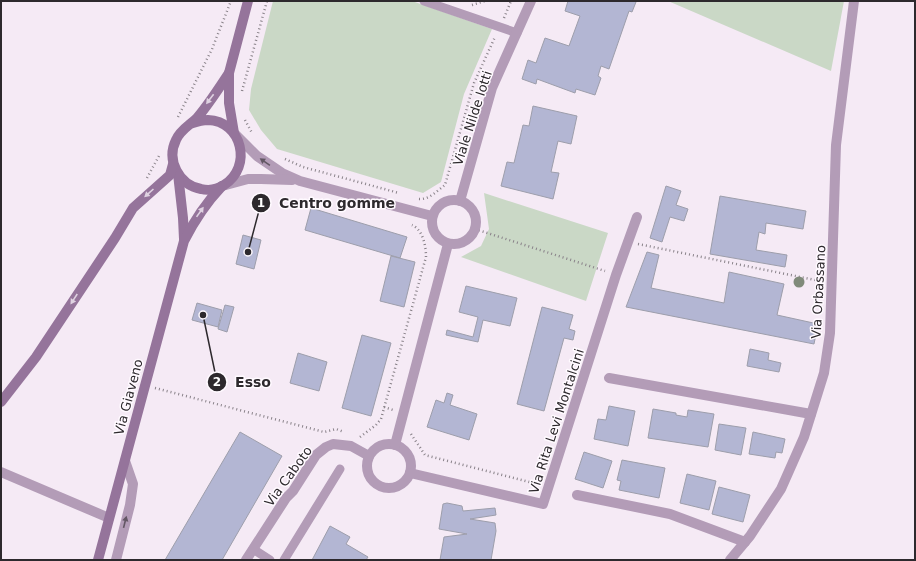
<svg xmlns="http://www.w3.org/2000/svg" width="916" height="561" font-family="'DejaVu Sans',sans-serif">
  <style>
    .green { fill: #cad8c6 }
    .building { fill: #b3b6d3; stroke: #9d9eab }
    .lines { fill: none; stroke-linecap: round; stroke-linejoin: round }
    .path { stroke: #898289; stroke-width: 2.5; stroke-dasharray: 1 3; stroke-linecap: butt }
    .lane { stroke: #b39cb7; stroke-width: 9 }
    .street { stroke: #b39cb7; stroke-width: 10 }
    .secondary { stroke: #95749b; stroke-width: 10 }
    .tree { fill: #808a7a }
    .oneway { fill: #dfd2e1 }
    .oneway2 { fill: #635764 }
    .labels { text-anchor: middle; stroke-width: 3; stroke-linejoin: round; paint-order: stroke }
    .street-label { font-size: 13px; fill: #2d292d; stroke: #fffaff }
    .leader { fill: none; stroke: #2d292d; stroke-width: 1.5 }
    .callout-dot { fill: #2d292d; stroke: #fffaff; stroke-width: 1.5 }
    .mark-label { font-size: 12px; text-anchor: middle; font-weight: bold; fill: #fff }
    .callout-label { font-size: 14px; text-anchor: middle; font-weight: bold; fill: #2d292d; stroke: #fffaff; stroke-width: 3; stroke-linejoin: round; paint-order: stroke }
  </style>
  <rect width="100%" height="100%" fill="#f5eaf5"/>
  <g class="green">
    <path d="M273,1H412L492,29L464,94L441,182L423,193L277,149L261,130L249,110L251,89Z"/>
    <path d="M668,1H844L831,71Z"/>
    <path d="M484,193L608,233L586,301L461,257L481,246L489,229Z"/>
  </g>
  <g class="building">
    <path d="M568,1H633L636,2L632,12L629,11L609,69L601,66L598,76L601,78L595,95L576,89L575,93L537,79L536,84L522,79L528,60L536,63L545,38L569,46L580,16L565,11Z"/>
    <path d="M533,106L577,116L571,144L558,141L551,172L559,173L553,199L501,186L507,162L514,163L523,125L529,126Z"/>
    <path d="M666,186L681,191L676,205L688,209L684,221L670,217L662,242L650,238Z"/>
    <path d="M720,196L806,211L803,229L766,223L765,234L759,232L756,250L787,255L785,267L710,254Z"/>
    <path d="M311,208L407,237L400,258L305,230Z"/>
    <path d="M243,235L261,240L254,269L236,264Z"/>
    <path d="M647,252L659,255L651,288L724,303L729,272L784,284L777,315L818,324L814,344L626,307Z"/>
    <path d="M391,256L415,262L404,307L380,301Z"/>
    <path d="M466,286L517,298L510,326L483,320L478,342L446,335L447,330L473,337L478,317L459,312Z"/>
    <path d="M197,303L222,310L218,327L192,320Z"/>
    <path d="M225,305L234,307L227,332L218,329Z"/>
    <path d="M542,307L573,315L569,329L575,331L573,340L564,338L544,411L517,404Z"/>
    <path d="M362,335L391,343L371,416L342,408Z"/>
    <path d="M750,349L769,353L768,360L781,363L779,372L747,366Z"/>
    <path d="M298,353L327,362L319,391L290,383Z"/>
    <path d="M447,393L453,395L450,405L477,414L469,440L427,427L436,400L444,403Z"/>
    <path d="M609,406L635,411L628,446L594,439L598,419L606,420Z"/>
    <path d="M653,409L676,413V415L687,417L688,410L714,414L708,447L648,438Z"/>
    <path d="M719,424L746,428L741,455L715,450Z"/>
    <path d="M240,432L282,456L222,560H165Z"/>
    <path d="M753,432L785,439L782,453L776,452L775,458L749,454Z"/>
    <path d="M584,452L612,461L603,488L575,479Z"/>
    <path d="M622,460L665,468L659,498L619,490L621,481L617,480Z"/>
    <path d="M687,474L716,481L709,510L680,503Z"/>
    <path d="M719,487L750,495L743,522L712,514Z"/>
    <path d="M447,503L462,506L463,511L495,508L496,515L470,519L495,523L496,531L491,560H440L444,537L467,534L439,529L443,504Z"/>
    <path d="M330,526L350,537L346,544L368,557L366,560H312Z"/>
  </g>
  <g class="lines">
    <g class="path">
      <path d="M472,5L485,1"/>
      <path d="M504,18L511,1"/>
      <path d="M242,91L267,1"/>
      <path d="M178,117L212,49L231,1"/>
      <path d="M245,120L252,133"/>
      <path d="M285,159L303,167L399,193"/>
      <path d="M147,178L160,154"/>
      <path d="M419,199C429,200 438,190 445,185L474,83L495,37"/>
      <path d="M475,229L605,271"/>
      <path d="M638,244L820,281"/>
      <path d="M155,388L324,432L336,429L344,432"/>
      <path d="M384,407L393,410"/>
      <path d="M411,434L425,455L537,484"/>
      <path d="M360,437L376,425L381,419L426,257C426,246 423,230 412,225"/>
    </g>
    <g class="lane">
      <path d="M424,1L517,33"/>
      <path d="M253,549L270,560"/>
      <path d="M284,560L340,469"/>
    </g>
    <g class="street">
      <path d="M235,134L257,156L282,173L300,181L432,216"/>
      <path d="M222,186L248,179H261L292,180"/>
      <circle cx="454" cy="222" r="22"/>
      <path d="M460,201L492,88L531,1"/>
      <path d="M609,378L811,414"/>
      <circle cx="389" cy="466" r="22"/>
      <path d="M395,445L448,244"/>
      <path d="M1,472L109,518"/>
      <path d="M410,473L543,504L616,275L637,217"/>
      <path d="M577,495L670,514L745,542"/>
      <path d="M116,560L130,505L133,484L125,461"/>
      <path d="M246,560L286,498L293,491L316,455L326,447L333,444L351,446L369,456"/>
      <path d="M730,560L750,536L781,489L804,437L824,373L830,333L836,145L854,1"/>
    </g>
    <g class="secondary">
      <path d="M190,124C196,122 201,120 208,120C242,121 253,167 224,185C218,189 209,191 201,189C179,185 166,160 176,140C180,130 190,125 197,118C209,104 219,88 229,73"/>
      <path d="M234,133L229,103V73L248,1"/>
      <path d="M178,174L183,218L184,239"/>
      <path d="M1,402L36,357L115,238L133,208L170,175L173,164"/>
      <path d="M98,560L184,241C195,219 205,204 222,186"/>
    </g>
  </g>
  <circle class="tree" cx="799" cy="282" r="5.5"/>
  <defs><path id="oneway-solid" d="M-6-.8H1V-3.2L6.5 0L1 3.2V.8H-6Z"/></defs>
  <g class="oneway">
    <use href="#oneway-solid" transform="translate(210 99) rotate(127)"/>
    <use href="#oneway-solid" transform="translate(149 193) rotate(138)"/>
    <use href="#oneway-solid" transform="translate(200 212) rotate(-55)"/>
    <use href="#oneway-solid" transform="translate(74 299) rotate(123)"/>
  </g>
  <g class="oneway2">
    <use href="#oneway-solid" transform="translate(265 162) rotate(-145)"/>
    <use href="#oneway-solid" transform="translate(125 522) rotate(-76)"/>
  </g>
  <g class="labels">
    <g class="street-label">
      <text transform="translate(472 118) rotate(-72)" y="5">Viale Nilde Iotti</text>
      <text transform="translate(818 292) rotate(-87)" y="5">Via Orbassano</text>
      <text transform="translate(128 397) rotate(-75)" y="5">Via Giaveno</text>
      <text transform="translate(556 421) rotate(-72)" y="5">Via Rita Levi Montalcini</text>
      <text transform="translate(288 476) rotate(-54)" y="5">Via Caboto</text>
    </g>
  </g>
  <path class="leader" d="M248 252L261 203M203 315L217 382"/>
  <g class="callout-dot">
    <circle cx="248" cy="252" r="4"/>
    <circle cx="203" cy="315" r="4"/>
    <circle cx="261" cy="203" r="10"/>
    <circle cx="217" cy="382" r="10"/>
  </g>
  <g class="mark-label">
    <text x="261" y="207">1</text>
    <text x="217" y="386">2</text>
  </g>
  <g class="callout-label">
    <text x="337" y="208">Centro gomme</text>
    <text x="253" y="387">Esso</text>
  </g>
  <rect width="916" height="561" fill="none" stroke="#2d292d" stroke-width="4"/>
</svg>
